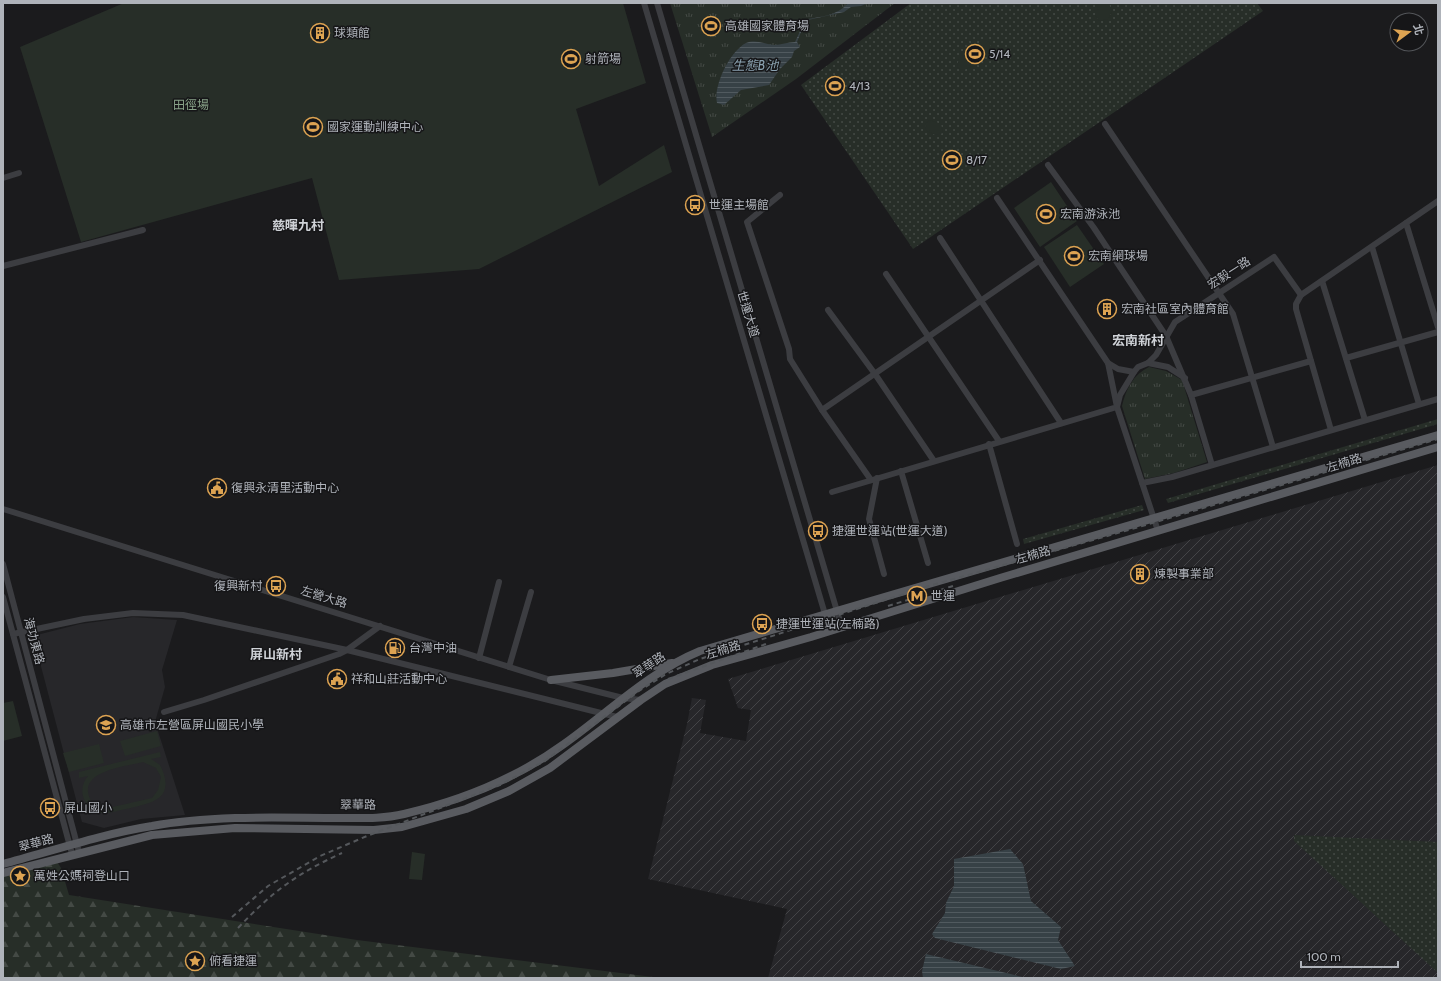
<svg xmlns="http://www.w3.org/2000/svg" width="1441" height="981" font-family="Cabin,'Noto Sans TC',sans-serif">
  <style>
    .built { fill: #27272a }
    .industrial { fill: url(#industrial-furrows) }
    .grass { fill: url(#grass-dots) }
    .forest { fill: url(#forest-firs) }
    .park { fill: url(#park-tufts) }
    .pitch { fill: #272e28; fill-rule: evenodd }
    .water { fill: url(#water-rules) }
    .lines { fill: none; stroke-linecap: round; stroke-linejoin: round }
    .minor { stroke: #3c3d41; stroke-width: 6 }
    .major { stroke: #595b60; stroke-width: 8 }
    .rail { stroke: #55585c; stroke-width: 2; stroke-dasharray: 5 4; stroke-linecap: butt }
    .labels { text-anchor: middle; stroke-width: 3; stroke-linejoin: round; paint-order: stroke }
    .poi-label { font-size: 12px; fill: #afb3ba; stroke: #161618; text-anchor: start }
    .park-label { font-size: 12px; fill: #89a389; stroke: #161618 }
    .street-label { font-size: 12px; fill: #afb3ba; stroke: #161618 }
    .water-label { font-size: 13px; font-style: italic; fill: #8ba2b1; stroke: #161618 }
    .neighbourhood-label { font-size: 13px; font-weight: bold; fill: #cfd2d7; stroke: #161618 }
  </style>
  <defs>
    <pattern id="industrial-furrows" width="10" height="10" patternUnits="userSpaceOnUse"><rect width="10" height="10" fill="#27272a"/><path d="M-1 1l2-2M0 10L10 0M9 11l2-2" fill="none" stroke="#444447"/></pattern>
    <pattern id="grass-dots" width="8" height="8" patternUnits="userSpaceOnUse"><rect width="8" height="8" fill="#272e28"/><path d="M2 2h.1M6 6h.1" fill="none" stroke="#444a45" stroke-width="1.8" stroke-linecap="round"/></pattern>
    <pattern id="forest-firs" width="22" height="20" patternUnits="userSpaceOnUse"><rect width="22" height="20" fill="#272e28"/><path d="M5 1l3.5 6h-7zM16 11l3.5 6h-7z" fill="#444a45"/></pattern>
    <pattern id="park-tufts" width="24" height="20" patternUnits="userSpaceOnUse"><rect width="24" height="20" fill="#272e28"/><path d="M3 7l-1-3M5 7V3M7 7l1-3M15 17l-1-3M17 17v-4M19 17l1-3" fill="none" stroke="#444a45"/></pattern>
    <pattern id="water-rules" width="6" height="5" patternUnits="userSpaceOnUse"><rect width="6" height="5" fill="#374146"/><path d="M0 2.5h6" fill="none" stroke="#515a5f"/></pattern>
  </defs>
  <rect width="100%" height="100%" fill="#1b1b1d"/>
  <path class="built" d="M133,617L177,620L162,670L165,687L155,722L185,815L141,819L104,828L82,822L33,636L80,624Z"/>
  <path class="industrial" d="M1438,465V978H768L787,909L648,879L687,724L692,698L706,700L700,733L746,741L751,710L738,708L728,679Z"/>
  <g class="grass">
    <path d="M911,3H1257L1263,11L913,249L801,85Z"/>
    <path d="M1438,419V424L1168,503L1166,499Z"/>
    <path d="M1142,505L1144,510L1024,544L1023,539Z"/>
    <path d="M1294,835L1438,842V973L1294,841Z"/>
  </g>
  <path class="forest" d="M56,860L61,868L69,895L357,940L661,978H3V877Z"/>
  <g class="park">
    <path d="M670,3H895L796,79L712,137Z"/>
    <path d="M1149,367L1166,371L1182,380L1207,462L1174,473L1145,479L1122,406C1126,389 1133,375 1149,367Z"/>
  </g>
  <g class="pitch">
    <path d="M124,3H623L646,83L576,109L599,186L664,145L672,172L479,269L339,280L312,178L81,242L20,47Z"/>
    <path d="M1095,3H1109L1112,12L1108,19L1099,21L1095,15Z"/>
    <path d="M984,40L989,42L991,47C985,57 973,69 961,70L957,67L959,58Z"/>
    <path d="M829,76L834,77L847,89L844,96L835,101H831C827,96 826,88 823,82Z"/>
    <path d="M930,120L941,124L943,133L935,135L926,130L925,126L926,123Z"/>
    <path d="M946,150C953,151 959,157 962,162L961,170L951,172L943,163L941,155Z"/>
    <path d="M1051,182L1077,221L1040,247L1014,208Z"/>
    <path d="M1077,225L1104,264L1070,287L1044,247Z"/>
    <path d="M13,701L22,736L3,741V703Z"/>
    <path d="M157,731L161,746L125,756L120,741Z"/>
    <path d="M99,744L104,763L69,772L63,753Z"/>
    <path d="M160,752L161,757L151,759L160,765C177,799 152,803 126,809C119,810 109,814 102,813C84,810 76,790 88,776L79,778V772ZM143,762L156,768L161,777L158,790L152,798L104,809C96,806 89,802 88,792C85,770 128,766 143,762Z"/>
    <path d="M412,852L425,854L422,880L409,879Z"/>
  </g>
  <g class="water">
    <path d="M868,3L861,6L851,7L844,12L808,20L803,27L797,42L800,47L794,51L792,57L780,69L769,85L741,90L724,105L717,103C713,86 730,51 746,43C756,39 764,44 774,45C781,45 788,42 795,42L803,25L808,19C821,17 838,15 847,4Z"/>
    <path d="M1010,849L1023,864L1031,901L1061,927L1058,940L1075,966L1061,969L935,938L932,934L945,913L946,903L954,886V859Z"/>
    <path d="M926,954L1027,978H923L922,971Z"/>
  </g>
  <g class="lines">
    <g class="minor">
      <path d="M644,3L830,631"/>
      <path d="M657,3L842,628"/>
      <path d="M1105,124L1233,314L1273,447"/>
      <path d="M1048,165L1094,228L1166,336L1191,395L1212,465"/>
      <path d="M3,178L19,173"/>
      <path d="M780,195L747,222L789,349L790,359L822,410L871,480"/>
      <path d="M997,198L1108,363L1118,369L1134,372"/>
      <path d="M1406,223L1438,327"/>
      <path d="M940,238L1061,423"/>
      <path d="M1372,247L1419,404"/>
      <path d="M3,266L143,230"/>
      <path d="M886,274L999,441"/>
      <path d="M1322,281L1365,420"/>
      <path d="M1301,295L1296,304V309L1331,430"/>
      <path d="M828,310L875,374L934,461"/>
      <path d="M1346,358L1438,332"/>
      <path d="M1148,363L1168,367L1185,378"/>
      <path d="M1191,395L1311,361"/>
      <path d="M822,410L1040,260"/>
      <path d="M989,444L1017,544"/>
      <path d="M901,471L928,563"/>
      <path d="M877,478L869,519L884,574"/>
      <path d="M1142,483L1172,477L1438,399"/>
      <path d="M832,492L1117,407L1108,363"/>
      <path d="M3,509L551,680L623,698L641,700"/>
      <path d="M1158,531L1117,407L1120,395L1134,372L1138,367L1148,363L1156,355L1175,322L1274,257L1301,295L1438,201"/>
      <path d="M3,564L79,852"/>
      <path d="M3,597L72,854"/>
      <path d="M13,634L84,619L133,613L183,615L347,650L617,717"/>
      <path d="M479,658L499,582"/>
      <path d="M509,667L531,592"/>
      <path d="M164,712L204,700L339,654L347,650L380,626"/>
    </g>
    <g class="major">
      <path d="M551,680L613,673L672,663"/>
      <path d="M3,864C52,851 102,834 152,826C179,821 207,819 235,818C270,817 305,818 340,818C361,818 383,819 404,814C460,801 517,778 564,744C609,712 649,672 700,651L1438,435"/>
      <path d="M3,873L152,835L235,828L374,830L402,827L466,809L509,791L550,768L641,700L665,684L712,665L811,637L1000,578L1438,447"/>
    </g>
    <g class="rail">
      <path d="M888,606L953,586"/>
      <path d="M668,679L766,644"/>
      <path d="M232,917L268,886L320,856L367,836L500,785L545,761L639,691L666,674L700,659L929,586L1132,529L1438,439"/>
      <path d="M238,928C272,892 296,874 342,853"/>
    </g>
  </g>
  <defs>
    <symbol id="stadium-ring" viewBox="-11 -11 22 22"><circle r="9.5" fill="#161618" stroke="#dda352" stroke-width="1.5"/><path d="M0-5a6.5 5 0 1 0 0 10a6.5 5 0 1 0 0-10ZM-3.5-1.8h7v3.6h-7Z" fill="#dda352"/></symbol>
    <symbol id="building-ring" viewBox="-11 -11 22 22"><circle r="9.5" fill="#161618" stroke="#dda352" stroke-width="1.5"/><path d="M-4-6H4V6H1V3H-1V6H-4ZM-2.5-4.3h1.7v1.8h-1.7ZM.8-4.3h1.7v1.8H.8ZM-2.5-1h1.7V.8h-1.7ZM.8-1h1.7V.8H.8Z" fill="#dda352"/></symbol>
    <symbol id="bus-ring" viewBox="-11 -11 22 22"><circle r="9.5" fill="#161618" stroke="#dda352" stroke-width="1.5"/><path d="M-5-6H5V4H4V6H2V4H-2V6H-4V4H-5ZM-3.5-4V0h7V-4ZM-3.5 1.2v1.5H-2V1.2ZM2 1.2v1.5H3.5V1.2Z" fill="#dda352"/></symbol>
    <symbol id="civic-ring" viewBox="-11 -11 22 22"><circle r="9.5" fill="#161618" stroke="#dda352" stroke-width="1.5"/><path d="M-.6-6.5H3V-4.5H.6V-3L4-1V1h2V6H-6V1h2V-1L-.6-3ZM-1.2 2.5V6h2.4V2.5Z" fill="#dda352"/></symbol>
    <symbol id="metro-ring" viewBox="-11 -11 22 22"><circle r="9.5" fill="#161618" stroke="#dda352" stroke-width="1.5"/><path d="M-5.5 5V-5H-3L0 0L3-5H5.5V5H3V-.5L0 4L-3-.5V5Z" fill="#dda352"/></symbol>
    <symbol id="fuel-ring" viewBox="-11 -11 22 22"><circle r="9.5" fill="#161618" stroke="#dda352" stroke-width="1.5"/><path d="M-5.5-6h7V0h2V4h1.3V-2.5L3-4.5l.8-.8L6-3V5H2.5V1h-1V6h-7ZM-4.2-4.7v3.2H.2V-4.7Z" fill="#dda352"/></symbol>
    <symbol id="school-ring" viewBox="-11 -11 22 22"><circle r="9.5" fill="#161618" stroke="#dda352" stroke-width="1.5"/><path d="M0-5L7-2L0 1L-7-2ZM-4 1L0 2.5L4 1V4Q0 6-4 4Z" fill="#dda352"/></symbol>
    <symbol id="sight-ring" viewBox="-11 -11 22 22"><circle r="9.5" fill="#161618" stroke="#dda352" stroke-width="1.5"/><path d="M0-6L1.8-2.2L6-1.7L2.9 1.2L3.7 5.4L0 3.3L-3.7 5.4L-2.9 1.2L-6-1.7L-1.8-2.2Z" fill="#dda352"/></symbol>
  </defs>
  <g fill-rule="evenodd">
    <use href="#stadium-ring" x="700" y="15" width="22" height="22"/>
    <use href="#building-ring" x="309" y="22" width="22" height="22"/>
    <use href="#stadium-ring" x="964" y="43" width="22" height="22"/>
    <use href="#stadium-ring" x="560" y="48" width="22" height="22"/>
    <use href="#stadium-ring" x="824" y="75" width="22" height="22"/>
    <use href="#stadium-ring" x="302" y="116" width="22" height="22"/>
    <use href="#stadium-ring" x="941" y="149" width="22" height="22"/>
    <use href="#bus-ring" x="684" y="194" width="22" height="22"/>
    <use href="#stadium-ring" x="1035" y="203" width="22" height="22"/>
    <use href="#stadium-ring" x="1063" y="245" width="22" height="22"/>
    <use href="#building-ring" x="1096" y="298" width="22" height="22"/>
    <use href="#civic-ring" x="206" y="477" width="22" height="22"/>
    <use href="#bus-ring" x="807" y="520" width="22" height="22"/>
    <use href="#building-ring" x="1129" y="563" width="22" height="22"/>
    <use href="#bus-ring" x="265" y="575" width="22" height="22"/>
    <use href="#metro-ring" x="906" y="585" width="22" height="22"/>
    <use href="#bus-ring" x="751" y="613" width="22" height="22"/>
    <use href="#fuel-ring" x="384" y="637" width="22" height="22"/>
    <use href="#civic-ring" x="326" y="668" width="22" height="22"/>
    <use href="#school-ring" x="95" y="714" width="22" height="22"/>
    <use href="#bus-ring" x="39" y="797" width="22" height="22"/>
    <use href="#sight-ring" x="9" y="865" width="22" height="22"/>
    <use href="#sight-ring" x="184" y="950" width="22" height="22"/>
  </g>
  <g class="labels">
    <g class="poi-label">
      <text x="725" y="30">高雄國家體育場</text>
      <text x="334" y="37">球類館</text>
      <text x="989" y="58">5/14</text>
      <text x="585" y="63">射箭場</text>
      <text x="849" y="90">4/13</text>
      <text x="327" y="131">國家運動訓練中心</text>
      <text x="966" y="164">8/17</text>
      <text x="709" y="209">世運主場館</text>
      <text x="1060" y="218">宏南游泳池</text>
      <text x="1088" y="260">宏南網球場</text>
      <text x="1121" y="313">宏南社區室內體育館</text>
      <text x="231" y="492">復興永清里活動中心</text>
      <text x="832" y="535">捷運世運站(世運大道)</text>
      <text x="1154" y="578">煉製事業部</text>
      <text x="262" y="590" text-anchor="end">復興新村</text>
      <text x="931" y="600">世運</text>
      <text x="776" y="628">捷運世運站(左楠路)</text>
      <text x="409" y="652">台灣中油</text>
      <text x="351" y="683">祥和山莊活動中心</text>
      <text x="120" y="729">高雄市左營區屏山國民小學</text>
      <text x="64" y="812">屏山國小</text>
      <text x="34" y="880">萬姓公媽祠登山口</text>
      <text x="209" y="965">俯看捷運</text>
    </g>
    <g class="park-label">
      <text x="191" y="109">田徑場</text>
    </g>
    <g class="street-label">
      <text transform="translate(1229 273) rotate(-33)" y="4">宏毅一路</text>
      <text transform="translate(748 314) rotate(73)" y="4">世運大道</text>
      <text transform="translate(1344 463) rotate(-17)" y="4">左楠路</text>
      <text transform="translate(1033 555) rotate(-16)" y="4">左楠路</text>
      <text transform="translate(324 597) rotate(17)" y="4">左營大路</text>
      <text transform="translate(34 641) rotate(75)" y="4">海功東路</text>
      <text transform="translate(723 650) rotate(-17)" y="4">左楠路</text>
      <text transform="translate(649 665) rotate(-34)" y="4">翠華路</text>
      <text transform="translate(358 805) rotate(-1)" y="4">翠華路</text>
      <text transform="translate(36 843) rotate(-15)" y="4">翠華路</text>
    </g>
    <g class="water-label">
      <text x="755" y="70">生態B池</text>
    </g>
    <g class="neighbourhood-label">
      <text x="298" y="230">慈暉九村</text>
      <text x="1138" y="345">宏南新村</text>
      <text x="276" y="659">屏山新村</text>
    </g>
  </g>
  <rect width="1441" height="981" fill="none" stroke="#afb3ba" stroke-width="8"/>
  <g transform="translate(1409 32) rotate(75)"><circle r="19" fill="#161618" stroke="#535559"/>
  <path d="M0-3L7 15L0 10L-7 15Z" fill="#dda352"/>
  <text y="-6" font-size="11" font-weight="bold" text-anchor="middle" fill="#afb3ba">北</text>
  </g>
  <path d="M1301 961v6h97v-6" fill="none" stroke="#afb3ba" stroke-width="2"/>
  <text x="1307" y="961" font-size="12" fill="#afb3ba" stroke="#161618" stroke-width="3" paint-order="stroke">100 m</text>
</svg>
